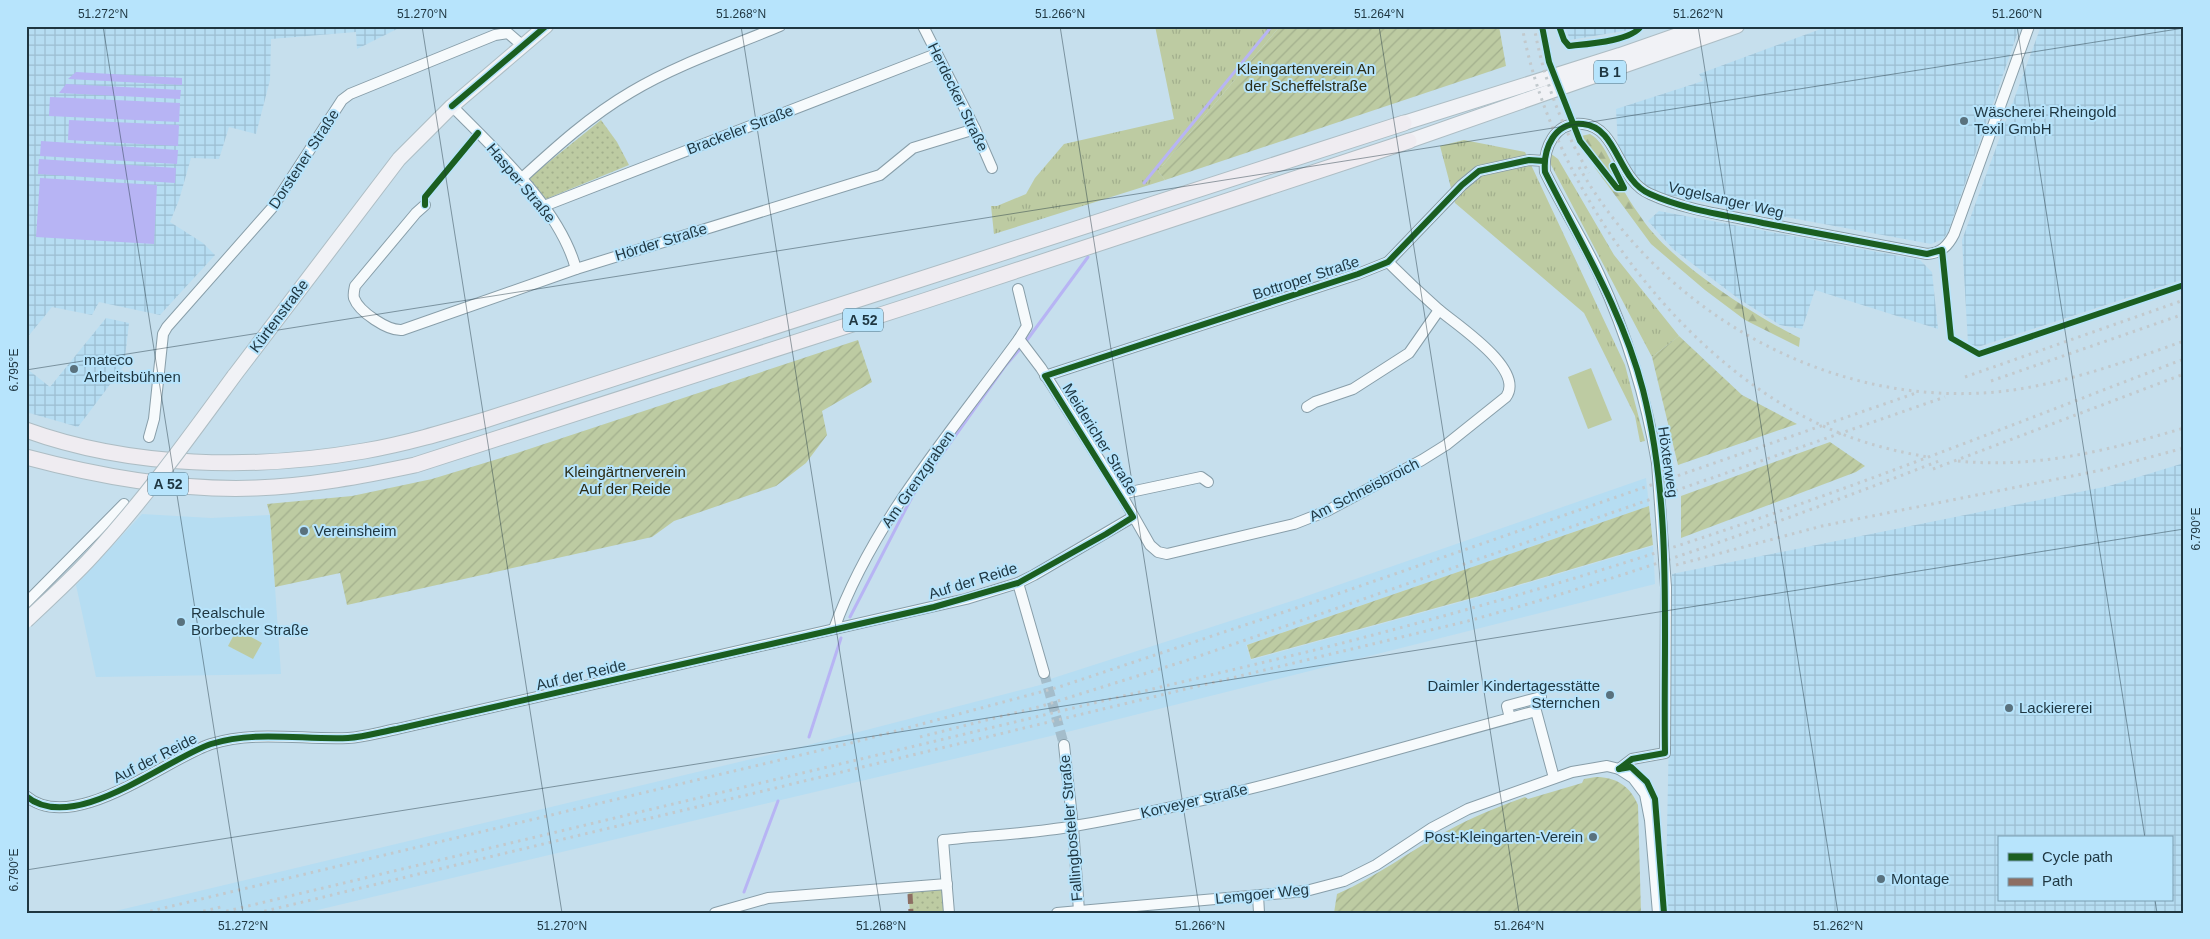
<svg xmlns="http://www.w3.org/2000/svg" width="2210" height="939" font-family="Arial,sans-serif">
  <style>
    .built { fill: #b6ddf2 }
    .industrial { fill: url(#industrial-grid); fill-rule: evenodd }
    .grass { fill: url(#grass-tufts) }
    .forest { fill: url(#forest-firs) }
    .park { fill: url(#park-dots) }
    .garden { fill: url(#garden-furrows) }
    .pitch { fill: #bdcba2 }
    .water { fill: #b7b4f4 }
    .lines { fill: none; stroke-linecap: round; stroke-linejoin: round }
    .stream { stroke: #b7b4f4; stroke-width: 3 }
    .minor-tunnel { stroke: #a4bdcb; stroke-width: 10; stroke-dasharray: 10 5; stroke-linecap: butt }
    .minor-casing { stroke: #889ea9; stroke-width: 12 }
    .major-casing { stroke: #adbdc4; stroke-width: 16 }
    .highway-casing { stroke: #adbdc4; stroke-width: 17 }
    .minor { stroke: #f6fafc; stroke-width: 10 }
    .major { stroke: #f1f2f6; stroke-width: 14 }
    .highway { stroke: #efecf1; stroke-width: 15 }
    .rail { stroke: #c2c9cd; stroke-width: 3; stroke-dasharray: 2.5 5; stroke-linecap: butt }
    .minor-bridge-casing { stroke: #889ea9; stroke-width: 12; stroke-linecap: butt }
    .major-bridge-casing { stroke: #adbdc4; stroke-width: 16; stroke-linecap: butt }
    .minor-bridge { stroke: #f6fafc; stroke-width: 10 }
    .major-bridge { stroke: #f1f2f6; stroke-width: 14 }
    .quiet { stroke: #8d6e63; stroke-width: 5; stroke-dasharray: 10 5; stroke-linecap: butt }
    .cycleway-casing { stroke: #b7e4fc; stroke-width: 9 }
    .cycleway { stroke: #1b5e20; stroke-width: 6 }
    .ticks { fill: none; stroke: #1e3641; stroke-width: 1; stroke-opacity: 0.45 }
    .poi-dot { fill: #59717d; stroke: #b7e4fc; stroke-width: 2 }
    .labels { text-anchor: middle; stroke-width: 4; stroke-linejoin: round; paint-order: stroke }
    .shield { fill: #b7e4fc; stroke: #4c6a79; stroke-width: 1 }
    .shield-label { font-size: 14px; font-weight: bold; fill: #1e3641 }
    .park-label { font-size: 15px; fill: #2b2c16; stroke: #b7e4fc }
    .street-label { font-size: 15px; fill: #1e3641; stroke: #b7e4fc }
    .poi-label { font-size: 15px; fill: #1e3641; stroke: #b7e4fc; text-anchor: start }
    .neatline { fill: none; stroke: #1e3641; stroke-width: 2 }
    .ticks-label { font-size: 12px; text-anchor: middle; fill: #1e3641 }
  </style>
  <defs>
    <pattern id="industrial-grid" width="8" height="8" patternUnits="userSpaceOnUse" patternTransform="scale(1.25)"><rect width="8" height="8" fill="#b6ddf2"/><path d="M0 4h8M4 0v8" fill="none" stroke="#9cbed1"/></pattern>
    <pattern id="grass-tufts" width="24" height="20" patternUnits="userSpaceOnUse" patternTransform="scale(1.25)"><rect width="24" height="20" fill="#bdcba2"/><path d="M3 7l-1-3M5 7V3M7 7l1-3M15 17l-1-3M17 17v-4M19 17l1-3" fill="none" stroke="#a2af8d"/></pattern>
    <pattern id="forest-firs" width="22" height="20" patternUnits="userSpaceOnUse" patternTransform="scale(1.25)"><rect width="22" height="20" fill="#bdcba2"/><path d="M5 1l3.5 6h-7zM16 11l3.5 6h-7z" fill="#a2af8d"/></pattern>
    <pattern id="park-dots" width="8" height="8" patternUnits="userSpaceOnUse" patternTransform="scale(1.25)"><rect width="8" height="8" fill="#bdcba2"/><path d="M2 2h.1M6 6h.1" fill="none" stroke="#a2af8d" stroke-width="1.8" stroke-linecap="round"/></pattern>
    <pattern id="garden-furrows" width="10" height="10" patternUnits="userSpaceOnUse" patternTransform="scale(1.25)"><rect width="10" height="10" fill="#bdcba2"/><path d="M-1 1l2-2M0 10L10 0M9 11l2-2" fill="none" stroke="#a2af8d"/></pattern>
  </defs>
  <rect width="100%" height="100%" fill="#c6dfed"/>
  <g class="built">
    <path d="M1646,478L1649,506L1246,645L1251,660L1501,591L1653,546L1655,584L1055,735L305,913H107L785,751L1044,684V681L1298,599Z"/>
    <path d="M142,514L211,518L270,515L281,674L96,677L76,585Z"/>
  </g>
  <g class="industrial">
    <path d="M26,26H403L357,49L356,32L271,39L270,80L256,134L229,127L219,159L191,158L179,200L170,222L203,243L215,255L160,315L99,302L92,315L52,307L26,339Z"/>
    <path d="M1565,26H1636L1635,29L1570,40Z"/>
    <path d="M1829,26H2020L1955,212L1948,232L1943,239L1931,244L1663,194L1645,186L1633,174L1618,145L1616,109L1703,81L1699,74Z"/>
    <path d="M2041,26H2184V279L1978,347L1968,343L1962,240Z"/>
    <path d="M1659,211L1920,260L1932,272L1938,329L1815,290L1802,329L1780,325L1739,299L1673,249L1648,221Z"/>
    <path d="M106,318L129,323L124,366L78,427L26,412V368L50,387Z"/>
    <path d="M2184,463V913H1669L1666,884L1672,574L2109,486ZM1999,838H2171V900H1999Z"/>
  </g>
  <g class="grass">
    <path d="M1155,26H1280L1158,171L1165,180L994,234L991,206H997L1026,194L1035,178L1064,144L1174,119Z"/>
    <path d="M1464,140L1525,152L1625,365L1645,441L1640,442L1635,416L1584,313L1455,203L1440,146Z"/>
    <path d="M1550,153L1558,159L1614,255L1679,336L1652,357L1550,163Z"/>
  </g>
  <path class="forest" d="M1590,134C1607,143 1615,174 1624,191C1630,202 1638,213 1645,223C1675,264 1754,316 1800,338L1799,347L1745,320L1705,290L1651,244L1595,168L1581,136Z"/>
  <g class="park">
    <path d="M601,120L617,142L629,165L546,199L529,178Z"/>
    <path d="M947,884L949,913H910L908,888Z"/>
  </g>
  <g class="garden">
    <path d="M1280,26H1499L1506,66L1165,180L1158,171Z"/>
    <path d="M1679,336L1742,395L1797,424L1678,465L1652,357Z"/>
    <path d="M858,340L872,382L822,411L827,435L806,463L776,486L674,521L652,537L347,605L340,573L275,587L270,515L267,504L352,496L432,479L517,453Z"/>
    <path d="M1830,442L1865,466L1856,472L1681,538V496Z"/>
    <path d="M1649,506L1653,545L1501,590L1251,659L1247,645Z"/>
    <path d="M1596,777C1616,777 1630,786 1638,805L1641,913H1334L1337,894C1377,877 1409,851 1447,831C1472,817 1498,807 1525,797L1528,799L1582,783L1584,779Z"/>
  </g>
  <g class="pitch">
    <path d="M1591,368L1612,420L1588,429L1568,377Z"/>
    <path d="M237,629L262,643L253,659L228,646Z"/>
  </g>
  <g class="water">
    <path d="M76,72L182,78V85L68,79Z"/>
    <path d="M66,84L181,90L180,99L59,93Z"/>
    <path d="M50,97L180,103L179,122L49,116Z"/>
    <path d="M69,120L179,125L178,146L68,140Z"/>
    <path d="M41,141L178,150L177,164L40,156Z"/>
    <path d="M39,159L176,168L175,183L38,174Z"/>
    <path d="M40,178L157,185L154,244L36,237Z"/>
  </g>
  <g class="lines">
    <g class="stream">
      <path d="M1144,183L1272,26"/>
      <path d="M1027,340L1088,257"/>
      <path d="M850,617L913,495L1006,365L1019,350"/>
      <path d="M809,737L841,638"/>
      <path d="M744,892L778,801"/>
    </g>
    <path class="minor-tunnel" d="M1044,673L1064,745"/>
    <defs>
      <g id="minor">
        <path d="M923,26L975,129L992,168"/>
        <path d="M452,106C495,150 560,208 576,269"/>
        <path d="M521,179C556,147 590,116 631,92C678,64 730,47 780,26"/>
        <path d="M425,205L416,213L355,286C354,291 353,294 354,298C359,312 388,331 402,330L576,269L880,175L913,148L975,129"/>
        <path d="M544,206L936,54"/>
        <path d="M1018,289L1027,326L1019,339L1041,368L1121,494L1150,545L1158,552L1167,554L1294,524L1327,511L1422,460L1446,445L1506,397C1526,369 1455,324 1438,309C1421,294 1404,278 1388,262"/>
        <path d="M1045,376L1358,274L1388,262L1462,185L1479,171L1529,160L1544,161"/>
        <path d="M1307,407L1315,402L1353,389L1409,353L1439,310"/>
        <path d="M149,437L154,419L163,334L167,327L272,208L342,100L350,94L495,35L508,33L523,46"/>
        <path d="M1657,463C1646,397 1627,335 1599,274C1583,239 1562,207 1545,172C1543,149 1554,121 1583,124C1618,127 1617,180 1650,194C1685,210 1726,215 1763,223C1818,233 1872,244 1927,254C1941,253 1948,246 1954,234L2029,26"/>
        <path d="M1121,494L1201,477L1208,482"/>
        <path d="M1018,583L1044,673"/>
        <path d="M26,603L124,504"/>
        <path d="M834,629C872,522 953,430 1019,339"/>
        <path d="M1510,718L1507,706L1541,697"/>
        <path d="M1064,745L1073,827L1079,911"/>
        <path d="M1619,769L1632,759L1665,753L1666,587"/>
        <path d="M26,796C73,836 166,759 211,744C255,730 303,740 348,738C364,737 381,732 397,729L966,599L1018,583L1034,575L1133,517"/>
        <path d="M1258,895L1259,913"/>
        <path d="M715,913L768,898L947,884"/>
        <path d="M949,913L943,840C987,835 1031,834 1074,826C1231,800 1383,752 1536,711L1554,778"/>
        <path d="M1057,913L1306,891L1344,881L1376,865L1432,828L1468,809L1572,772L1607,766L1619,769L1633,778L1645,794L1650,820L1658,913"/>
      </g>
      <g id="major">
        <path d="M1404,123L1620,55L1703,26"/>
        <path d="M1409,141L1737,26"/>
        <path d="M234,376L399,159L452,106L546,26"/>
      </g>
      <g id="highway">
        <path d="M26,430C131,468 255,470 364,451C405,444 445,432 485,420L1404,123"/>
        <path d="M26,457C101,477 179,491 256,488C310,486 363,476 415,465L924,301L1409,141"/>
      </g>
    </defs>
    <use href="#minor" class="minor-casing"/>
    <use href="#major" class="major-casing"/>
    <use href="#highway" class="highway-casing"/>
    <use href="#minor" class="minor"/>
    <use href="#major" class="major"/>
    <use href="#highway" class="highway"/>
    <g class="rail">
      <path d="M1522,26C1551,187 1684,370 1837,432C1866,444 1898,452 1928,457"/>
      <path d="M1534,26C1543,78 1562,128 1589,173"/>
      <path d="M1579,167C1664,317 1840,414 2013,390C2072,381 2128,361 2184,341"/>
      <path d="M1965,377L2184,300"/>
      <path d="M1991,381L2184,314"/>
      <path d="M1958,461C2036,469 2110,450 2184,428"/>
      <path d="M1933,469L2184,374"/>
      <path d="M1676,565L1822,526L2102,470L2184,448"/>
      <path d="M920,737L1042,706L1185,661L1945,397"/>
      <path d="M143,913L855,742L1059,687L1317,601L1916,393"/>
      <path d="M196,913L225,906"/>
      <path d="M219,913L1319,649C1460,613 1599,573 1737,526C1887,475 2035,416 2184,359"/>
      <path d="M257,913L1468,621C1628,577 1784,521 1939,461"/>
    </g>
    <defs>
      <path id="minor-bridge" d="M1657,463L1666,587"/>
      <path id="major-bridge" d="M26,621C50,598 75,576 97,551C147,496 190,436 234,376"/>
    </defs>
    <use href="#minor-bridge" class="minor-bridge-casing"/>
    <use href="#major-bridge" class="major-bridge-casing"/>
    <use href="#minor-bridge" class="minor-bridge"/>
    <use href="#major-bridge" class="major-bridge"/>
    <path class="quiet" d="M910,894L911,913"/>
    <defs>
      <g id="cycleway">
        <path d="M1542,26L1549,62L1580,141L1617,188H1624L1613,166"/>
        <path d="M1559,26L1564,40L1569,46C1587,44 1632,41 1641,26"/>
        <path d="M452,106L546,26"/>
        <path d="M425,205V197L478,133"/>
        <path d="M1619,769L1632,759L1665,753C1663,632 1673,509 1643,390C1623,312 1581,244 1545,172C1543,149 1554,121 1583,124C1618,127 1617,180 1650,194C1685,210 1726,215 1763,223C1818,233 1872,244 1927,254L1942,250L1951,338L1979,354L2184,285"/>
        <path d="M1619,769L1631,767L1647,782L1655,799L1664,913"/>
        <path d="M26,796C73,836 166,759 211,744C255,730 303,740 348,738C364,737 381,732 397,729L934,607L1018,583L1106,534L1133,517L1045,376L1358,274L1388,262L1462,185L1479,171L1529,160L1544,161"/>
      </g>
    </defs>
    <use href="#cycleway" class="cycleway-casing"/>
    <use href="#cycleway" class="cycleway"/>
  </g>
  <path class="ticks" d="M103,26L243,913M422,26L562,913M741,26L881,913M1060,26L1200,913M1379,26L1519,913M1698,26L1838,913M2017,26L2145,838M26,370L2184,28M26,870L2184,529M2155,900L2157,913"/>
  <g class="poi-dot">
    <circle cx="1964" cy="121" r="5"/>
    <circle cx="74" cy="369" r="5"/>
    <circle cx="304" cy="531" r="5"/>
    <circle cx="181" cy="622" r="5"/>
    <circle cx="1610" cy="695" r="5"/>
    <circle cx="2009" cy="708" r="5"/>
    <circle cx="1593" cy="837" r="5"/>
    <circle cx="1881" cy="879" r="5"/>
  </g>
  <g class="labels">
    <g class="shield">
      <rect x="1594" y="60.5" width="32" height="23" rx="4"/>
      <rect x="843" y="308.5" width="40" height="23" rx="4"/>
      <rect x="148" y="472.5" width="40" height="23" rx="4"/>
    </g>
    <g class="shield-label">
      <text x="1610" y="77">B 1</text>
      <text x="863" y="325">A 52</text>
      <text x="168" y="489">A 52</text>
    </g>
    <g class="park-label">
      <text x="1306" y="74">Kleingartenverein An<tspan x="1306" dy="17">der Scheffelstraße</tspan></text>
      <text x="625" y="477">Kleingärtnerverein<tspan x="625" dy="17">Auf der Reide</tspan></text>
    </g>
    <g class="street-label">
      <text transform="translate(958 97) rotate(64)" y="5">Herdecker Straße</text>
      <text transform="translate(740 130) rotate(-21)" y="5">Brackeler Straße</text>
      <text transform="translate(304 159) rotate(-57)" y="5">Dorstener Straße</text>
      <text transform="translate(521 183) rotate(50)" y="5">Hasper Straße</text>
      <text transform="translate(1726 200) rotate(13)" y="5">Vogelsanger Weg</text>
      <text transform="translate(661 242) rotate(-17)" y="5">Hörder Straße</text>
      <text transform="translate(1306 278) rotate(-18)" y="5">Bottroper Straße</text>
      <text transform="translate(279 316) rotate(-53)" y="5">Kürtenstraße</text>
      <text transform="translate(1100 439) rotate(58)" y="5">Meidericher Straße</text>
      <text transform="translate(1668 462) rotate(82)" y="5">Höxterweg</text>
      <text transform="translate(918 479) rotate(-55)" y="5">Am Grenzgraben</text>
      <text transform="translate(1364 490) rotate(-27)" y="5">Am Schneisbroich</text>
      <text transform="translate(973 581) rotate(-17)" y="5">Auf der Reide</text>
      <text transform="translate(581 675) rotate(-13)" y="5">Auf der Reide</text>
      <text transform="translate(155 758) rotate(-27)" y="5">Auf der Reide</text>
      <text transform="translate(1194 801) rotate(-13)" y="5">Korveyer Straße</text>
      <text transform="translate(1071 828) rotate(-95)" y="5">Fallingbosteler Straße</text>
      <text transform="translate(1262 894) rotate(-6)" y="5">Lemgoer Weg</text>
    </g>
    <g class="poi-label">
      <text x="1974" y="117">Wäscherei Rheingold<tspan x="1974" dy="17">Texil GmbH</tspan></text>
      <text x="84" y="365">mateco<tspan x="84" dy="17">Arbeitsbühnen</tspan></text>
      <text x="314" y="536">Vereinsheim</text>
      <text x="191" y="618">Realschule<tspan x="191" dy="17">Borbecker Straße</tspan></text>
      <text x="1600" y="691" text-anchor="end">Daimler Kindertagesstätte<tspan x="1600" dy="17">Sternchen</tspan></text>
      <text x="2019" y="713">Lackiererei</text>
      <text x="1583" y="842" text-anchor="end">Post-Kleingarten-Verein</text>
      <text x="1891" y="884">Montage</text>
    </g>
  </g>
  <rect width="2210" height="939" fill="none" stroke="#b7e4fc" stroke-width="55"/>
  <rect x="1998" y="836" width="175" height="65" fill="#b7e4fc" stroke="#7a9eb1"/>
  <rect x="2008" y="853" width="25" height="8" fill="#1b5e20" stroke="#7a9eb1"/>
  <text x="2042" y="862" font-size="15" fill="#1e3641">Cycle path</text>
  <rect x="2008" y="878" width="25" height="8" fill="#8d6e63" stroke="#7a9eb1"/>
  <text x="2042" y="886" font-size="15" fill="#1e3641">Path</text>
  <rect x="28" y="28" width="2154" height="884" class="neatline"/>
  <g class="ticks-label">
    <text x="103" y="18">51.272°N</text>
    <text x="422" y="18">51.270°N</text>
    <text x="741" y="18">51.268°N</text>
    <text x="1060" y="18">51.266°N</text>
    <text x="1379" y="18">51.264°N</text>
    <text x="1698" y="18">51.262°N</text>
    <text x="2017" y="18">51.260°N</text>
    <text transform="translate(14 370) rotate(-90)" y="4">6.795°E</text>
    <text transform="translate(2196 529) rotate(-90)" y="4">6.790°E</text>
    <text transform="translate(14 870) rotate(-90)" y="4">6.790°E</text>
    <text x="243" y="930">51.272°N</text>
    <text x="562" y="930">51.270°N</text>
    <text x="881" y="930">51.268°N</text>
    <text x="1200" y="930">51.266°N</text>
    <text x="1519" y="930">51.264°N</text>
    <text x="1838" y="930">51.262°N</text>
  </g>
</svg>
